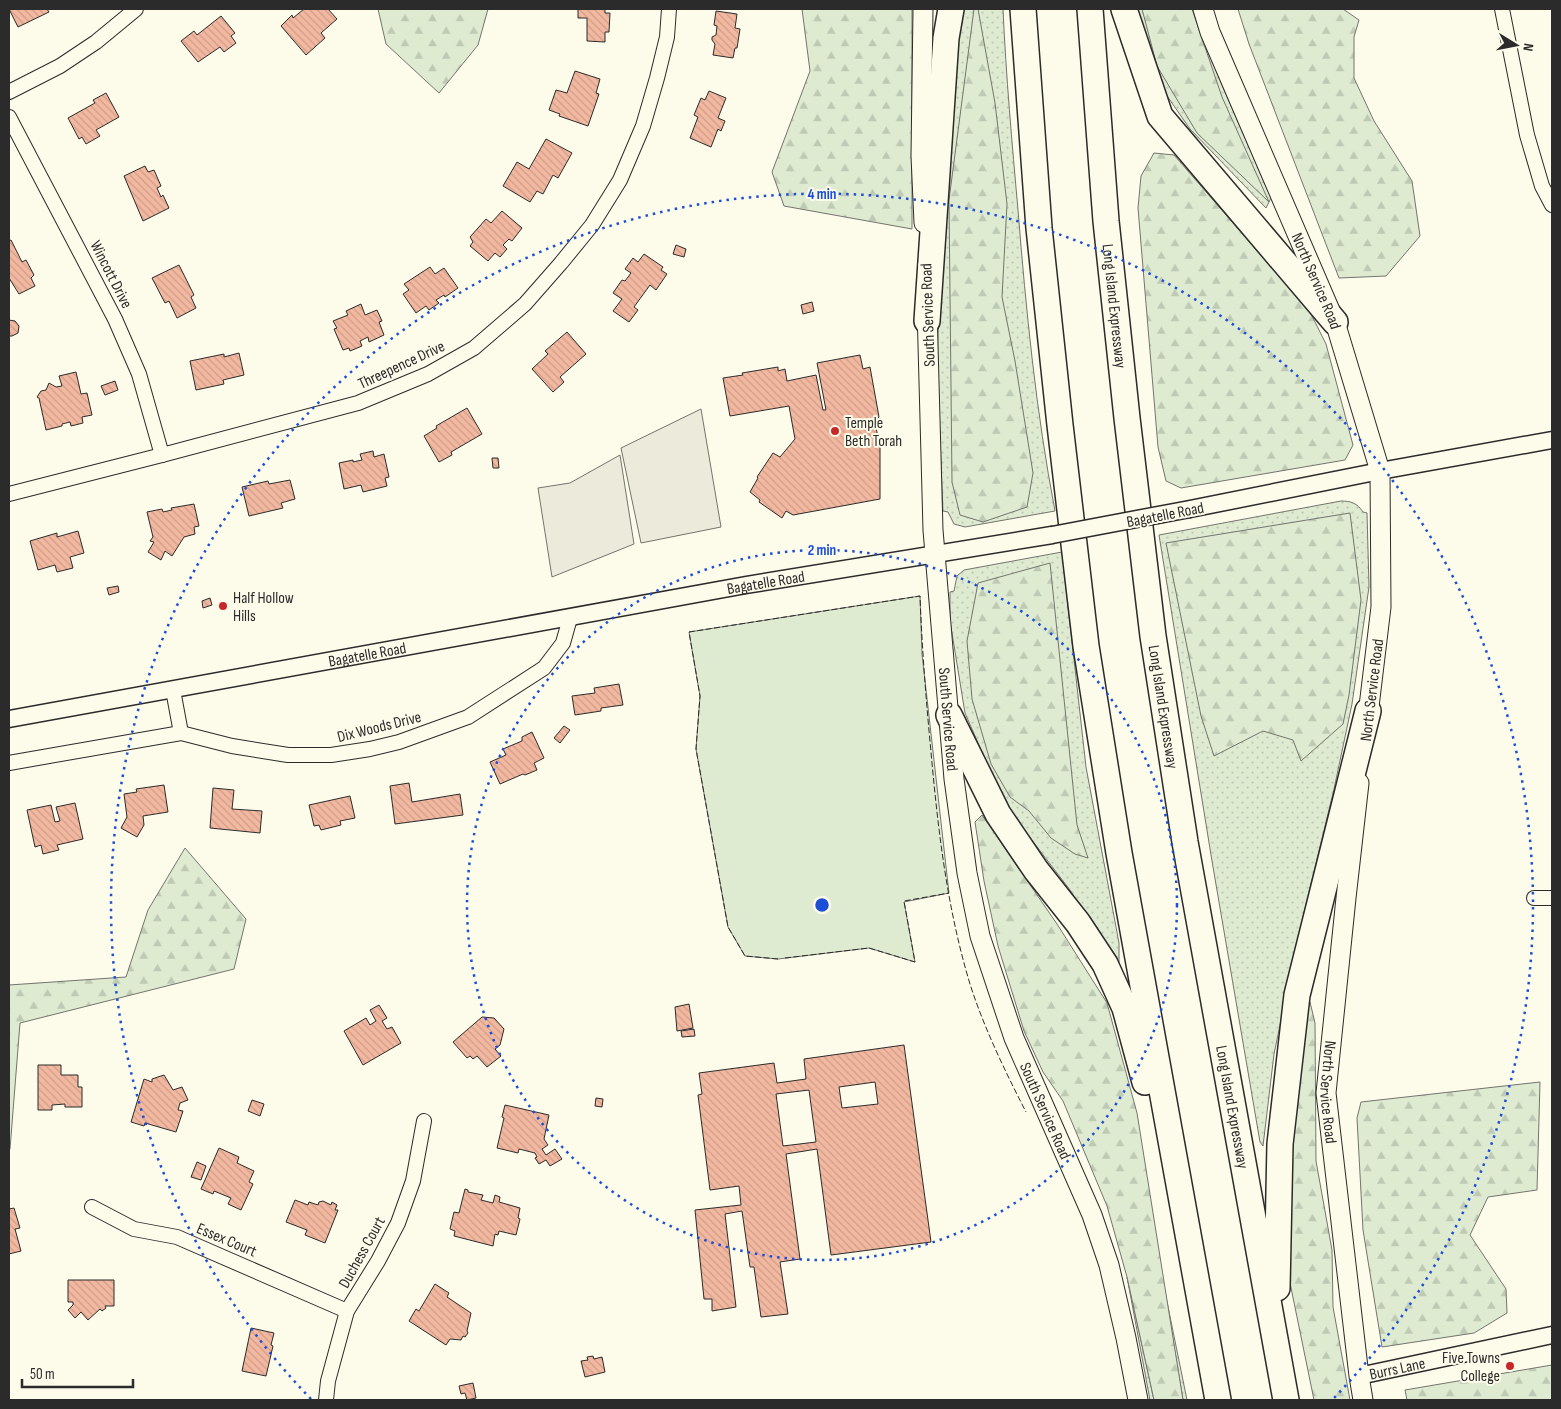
<svg xmlns="http://www.w3.org/2000/svg" width="1561" height="1409" font-family="'Sofia Sans Condensed',sans-serif">
  <style>
    .grass { fill: url(#grass-dots); stroke: #74746e }
    .forest { fill: url(#forest-firs); stroke: #74746e }
    .green { fill: #deebd1; stroke: #74746e }
    .parking { fill: #eceadb; stroke: #74746e }
    .building { fill: url(#building-back-hatch); stroke: #2b2b2b; fill-rule: evenodd }
    .lines { fill: none; stroke-linecap: round; stroke-linejoin: round }
    .minor-casing { stroke: #2b2b2b; stroke-width: 16 }
    .tertiary-casing { stroke: #2b2b2b; stroke-width: 19 }
    .secondary-casing { stroke: #2b2b2b; stroke-width: 21 }
    .motorway-casing { stroke: #2b2b2b; stroke-width: 28 }
    .minor { stroke: #fdfbea; stroke-width: 14 }
    .tertiary { stroke: #fdfbea; stroke-width: 16 }
    .secondary { stroke: #fdfbea; stroke-width: 19 }
    .motorway { stroke: #fdfbea; stroke-width: 25 }
    .tertiary-bridge-casing { stroke: #2b2b2b; stroke-width: 19; stroke-linecap: butt }
    .tertiary-bridge { stroke: #fdfbea; stroke-width: 16 }
    .fence { stroke: #2b2b2b; stroke-width: 1; stroke-dasharray: 6 2.5; stroke-linecap: butt }
    .ring { fill: none; stroke: #1d4ed8; stroke-width: 2.5; stroke-dasharray: 2.5 5 }
    .poi-dot { fill: #c62828; stroke: #fdfbea; stroke-width: 2 }
    .labels { text-anchor: middle; stroke-width: 4; stroke-linejoin: round; paint-order: stroke }
    .street-label { font-size: 16px; fill: #2b2b2b; stroke: #fdfbea }
    .poi-label { font-size: 16px; fill: #2b2b2b; stroke: #fdfbea; text-anchor: start }
    .centre { fill: #1d4ed8; stroke: #fdfbea; stroke-width: 2.5 }
    .ring-label { font-size: 15px; text-anchor: middle; font-weight: bold; fill: #1d4ed8; stroke: #fdfbea; stroke-width: 4; stroke-linejoin: round; paint-order: stroke }
  </style>
  <defs>
    <pattern id="grass-dots" width="8" height="8" patternUnits="userSpaceOnUse" patternTransform="scale(1.25)"><rect width="8" height="8" fill="#deebd1"/><path d="M2 2h.1M6 6h.1" fill="none" stroke="#bfcab4" stroke-width="1.8" stroke-linecap="round"/></pattern>
    <pattern id="forest-firs" width="22" height="20" patternUnits="userSpaceOnUse" patternTransform="scale(1.25)"><rect width="22" height="20" fill="#deebd1"/><path d="M5 1l3.5 6h-7zM16 11l3.5 6h-7z" fill="#bfcab4"/></pattern>
    <pattern id="building-back-hatch" width="6" height="6" patternUnits="userSpaceOnUse" patternTransform="scale(1.25)"><rect width="6" height="6" fill="#f2b8a0"/><path d="M-1 5l2 2M0 0l6 6M5-1l2 2" fill="none" stroke="#d09e8a"/></pattern>
  </defs>
  <rect width="100%" height="100%" fill="#fdfbea"/>
  <g class="grass">
    <path d="M960,9H1003C1006,76 1012,143 1018,210C1026,310 1036,412 1055,511L965,527L954,524L948,512L943,511L937,369L941,233Z"/>
    <path d="M1130,9H1193L1222,85L1271,198L1266,208L1190,129L1156,80Z"/>
    <path d="M1341,501C1351,501 1357,503 1363,512L1367,513L1369,587L1352,704L1334,789L1301,925L1274,1054L1263,1146L1260,1142L1212,861L1159,535Z"/>
    <path d="M1062,552L1086,767L1119,943V967L1070,890L1005,805L965,713L950,621V592L954,591L957,576L964,570Z"/>
    <path d="M1127,1277L1154,1400H1150Z"/>
    <path d="M1164,1287L1187,1400H1183Z"/>
  </g>
  <g class="forest">
    <path d="M378,9H488L478,45L439,93L386,44Z"/>
    <path d="M802,9H912V229L784,206L772,172L810,71Z"/>
    <path d="M974,9H978L995,103L1007,204L1002,297L1015,361L1033,473L1027,507L983,522L960,515L952,482L949,200Z"/>
    <path d="M1142,9H1192L1222,97L1269,202L1197,133L1157,66Z"/>
    <path d="M1238,9H1343L1359,20L1354,37V78L1374,121L1412,181L1420,236L1386,276L1339,278L1249,44Z"/>
    <path d="M1154,153L1174,155L1286,284L1303,298L1326,344L1353,445L1345,460L1181,488L1166,481L1158,447L1138,208L1141,176Z"/>
    <path d="M1350,513L1361,600L1349,695L1343,724L1301,761L1293,740L1263,731L1214,756L1201,716L1166,543Z"/>
    <path d="M1050,563L1077,825L1088,858L1075,854L1051,838L1029,811L1010,797L991,764L972,699L967,641L978,583Z"/>
    <path d="M982,815L1057,924L1107,1003L1137,1113L1183,1400H1154L1127,1277L1107,1206L1063,1101L1043,1072L1024,1031L998,946L984,881L975,822Z"/>
    <path d="M185,848L246,919L234,969L20,1023L10,1149L9,1148V985L126,977L148,910Z"/>
    <path d="M1310,1002L1315,1023L1316,1161L1332,1250L1333,1307L1350,1400H1314L1289,1278L1290,1099L1302,1022Z"/>
    <path d="M1540,1082L1537,1190L1488,1197L1470,1235L1506,1289L1507,1313L1474,1333L1382,1347L1363,1230L1357,1118L1361,1102Z"/>
    <path d="M1552,1365V1400H1407L1405,1390Z"/>
  </g>
  <path class="green" d="M920,596L922,654L949,893L904,902L915,962L869,948L778,959L745,956L728,927L696,749L700,696L689,632Z"/>
  <g class="parking">
    <path d="M701,409L721,527L641,543L621,448Z"/>
    <path d="M620,455L634,544L552,577L538,488L570,483Z"/>
  </g>
  <g class="building">
    <path d="M9,9H47L49,12L18,27Z"/>
    <path d="M304,9H328L337,19L321,33L325,38L306,55L281,26L292,15L293,18Z"/>
    <path d="M578,9H605V13H610L609,32H605V42L587,41V18H578Z"/>
    <path d="M716,11L737,14L735,28L740,29L737,48H735L733,58L713,55L715,44L712,40V37L716,35L717,26L714,25Z"/>
    <path d="M221,16L235,33L231,36L236,43L224,52L220,47L198,62L181,41L194,31L197,35Z"/>
    <path d="M575,71L600,79L596,93L599,94L588,126L559,116L560,114L549,110L556,90L567,93Z"/>
    <path d="M709,91L726,98L718,118L725,121L721,131L718,129L711,147L690,138L698,117L694,115L701,98L705,100Z"/>
    <path d="M106,93L119,117L96,130L100,136L86,144L82,137L79,139L68,118L95,103L93,100Z"/>
    <path d="M546,139L572,153L558,178L553,175L543,194L537,191L530,202L503,186L517,162L529,169Z"/>
    <path d="M145,166L148,172L154,170L161,186L157,188L161,197L163,195L169,208L143,221L124,176Z"/>
    <path d="M502,211L522,228L512,241L509,239L503,245L507,249L500,257L495,253L488,261L470,246L473,242L470,237L486,219L491,223Z"/>
    <path d="M11,240L22,262L26,260L34,275L31,278L35,286L19,294L9,278V241Z"/>
    <path d="M676,245L686,249L684,257L673,254Z"/>
    <path d="M644,254L663,267L661,270L667,274L656,290L650,285L634,307L638,310L629,322L613,311L622,299L613,293L622,280L625,281L631,273L625,269L633,258L638,262Z"/>
    <path d="M179,265L194,295L191,297L196,308L177,318L169,301L165,303L152,278Z"/>
    <path d="M430,267L435,274L444,268L458,288L445,297L444,295L436,300L439,303L429,310L426,306L416,313L403,294L409,290L404,284Z"/>
    <path d="M812,302L814,311L803,314L801,305Z"/>
    <path d="M361,304L365,315L377,310L382,321L379,322L384,335L369,342L368,337L360,341L362,346L350,351L349,348L343,350L334,329L337,328L333,321L348,315L346,311Z"/>
    <path d="M9,320L15,321L19,326L18,333L12,336H9Z"/>
    <path d="M567,332L586,354L560,377L564,382L553,392L532,369L548,354L545,351Z"/>
    <path d="M239,353L244,375L223,380L224,384L196,390L190,361L224,354V357Z"/>
    <path d="M860,355L863,369L870,367L879,417L875,422L880,448V499L793,515L786,511L782,518L759,502L760,500L750,492L758,478L757,477L773,453L780,457L795,439L789,406L730,416L723,378L743,375L742,373L778,367V371L785,369L787,381L816,375L823,410H826L817,363Z"/>
    <path d="M76,372L81,394L87,393L92,415L82,417L83,423L71,426L70,422L62,424V426L46,430L39,398L37,397L41,391L46,390L49,383L56,387L62,386L59,376Z"/>
    <path d="M115,381L118,390L105,395L101,386Z"/>
    <path d="M467,408L482,434L451,452L452,455L439,462L424,436L437,428L436,426Z"/>
    <path d="M373,451L374,457L384,454L389,477L385,478L387,486L363,492L361,485L344,489L339,463L353,460V462L362,460L360,454Z"/>
    <path d="M492,458H498L499,468H493Z"/>
    <path d="M290,480L295,499L281,503L283,508L249,516L242,487L268,481L269,484Z"/>
    <path d="M194,504L199,526L194,527L195,534L184,537L172,556L165,551L161,560L148,552L154,542L150,541L153,537L147,512L162,509L163,512L172,510L171,508Z"/>
    <path d="M78,531L84,553L70,557L73,568L57,572L55,565L38,570L30,541L57,533V537Z"/>
    <path d="M118,586L119,592L109,595L107,588Z"/>
    <path d="M210,598L212,605L203,608L202,601Z"/>
    <path d="M619,684L623,705L601,708V711L575,715L572,696L595,693L594,688Z"/>
    <path d="M564,726L570,730L560,743L554,738Z"/>
    <path d="M532,732L544,758L534,763L537,770L525,775L523,774L500,784L490,762L506,755L503,749L522,741V737Z"/>
    <path d="M409,783L412,802L460,794L463,815L395,824L390,786Z"/>
    <path d="M164,785L168,812L143,816L144,825L137,837L121,828L127,817L124,794L137,792L136,789Z"/>
    <path d="M213,788L234,790L232,809L262,811L260,833L210,828Z"/>
    <path d="M350,796L355,818L340,821L341,825L321,830L319,825L314,826L309,805Z"/>
    <path d="M75,803L83,839L57,845L59,850L43,854L41,845L35,847L27,810L51,805L55,822L60,821L56,807Z"/>
    <path d="M689,1004L693,1028L677,1031L675,1007Z"/>
    <path d="M379,1005L387,1018L382,1021L387,1029L392,1027L401,1043L363,1065L344,1031L366,1018L370,1025L376,1021L370,1010Z"/>
    <path d="M482,1017L494,1018L504,1029L500,1045L495,1049L501,1056L487,1067L477,1056L473,1059L470,1056L467,1058L453,1042Z"/>
    <path d="M694,1029L695,1036L682,1037L681,1031Z"/>
    <path d="M904,1045L931,1242L831,1255L817,1149L786,1154L800,1259L780,1262L788,1314L761,1317L754,1267H750L742,1211L725,1214L736,1307L712,1311V1299H704L695,1210L741,1205L739,1186L710,1190L698,1095L702,1094L699,1073L774,1063L777,1083L806,1079L804,1059ZM875,1082L878,1104L842,1108L839,1087ZM809,1090L816,1142L783,1146L776,1094Z"/>
    <path d="M38,1065H61V1075H78V1087H82V1107H65V1104L52,1105V1110H38Z"/>
    <path d="M164,1075L173,1090L182,1087L188,1100L180,1103L178,1110L183,1111L176,1132L145,1123L144,1126L131,1122L144,1079L152,1082V1079Z"/>
    <path d="M596,1098L603,1099L602,1107L595,1106Z"/>
    <path d="M252,1100L264,1104L260,1116L248,1111Z"/>
    <path d="M505,1105L549,1115L544,1139L548,1145L542,1149L546,1155L555,1149L562,1159L550,1166L546,1160L539,1164L535,1158L537,1157L535,1153L519,1149L518,1153L497,1148L504,1118L502,1117Z"/>
    <path d="M219,1148L239,1157L237,1163L254,1171L249,1182L253,1184L241,1210L228,1204L231,1198L214,1191L213,1194L201,1189Z"/>
    <path d="M197,1162L206,1166L201,1180L191,1177Z"/>
    <path d="M465,1189L468,1190V1192L483,1195L481,1200L493,1203L495,1195L500,1197L499,1202L520,1208L518,1218L520,1219L516,1235L499,1231L498,1235L495,1234L493,1246L454,1236L455,1231L450,1229L454,1212L459,1213Z"/>
    <path d="M295,1200L308,1205L309,1202L318,1205L319,1202L323,1201L331,1205L332,1202L337,1205L335,1210H338L325,1243L305,1235L307,1230L286,1222Z"/>
    <path d="M14,1208L20,1228L15,1229L21,1251L9,1254V1209Z"/>
    <path d="M68,1280H114V1306H105L106,1308L102,1311L100,1309L88,1320L81,1312L75,1318L68,1310L73,1305V1302H68Z"/>
    <path d="M435,1284L449,1293L447,1297L471,1313L467,1331L468,1333L465,1337L463,1336L461,1340L450,1339L446,1345L409,1321L416,1309L419,1311Z"/>
    <path d="M251,1328L274,1333L271,1345L273,1346L266,1376L242,1371Z"/>
    <path d="M593,1356L594,1359L602,1357L605,1372L585,1377L581,1361L588,1360L587,1357Z"/>
    <path d="M473,1383L476,1398L467,1400L465,1393L461,1394L459,1386Z"/>
  </g>
  <g class="lines">
    <defs>
      <g id="minor">
        <path d="M1502,9L1527,135L1542,186L1552,205"/>
        <path d="M9,92L60,66L96,42L136,9"/>
        <path d="M9,117L115,319L139,374L162,455"/>
        <path d="M9,494L162,455L358,403L428,374L474,348L525,304L561,263L592,225L620,180L643,126L657,78L667,37L669,9"/>
        <path d="M173,690L181,733"/>
        <path d="M9,763L181,733L232,746L288,755H331L370,749L399,742L468,717L544,668L563,643L570,618"/>
        <path d="M1534,898H1552"/>
        <path d="M92,1207L134,1229L177,1237L347,1311"/>
        <path d="M326,1400L328,1381L347,1311L378,1261L398,1223L413,1181L424,1121"/>
      </g>
      <g id="tertiary">
        <path d="M1190,509L1380,471L1552,440"/>
        <path id="s1" d="M9,719L746,585L1052,535"/>
        <path id="s2" d="M1359,1376L1552,1335"/>
      </g>
      <g id="secondary">
        <path d="M923,9L921,156L924,223"/>
        <path id="s3" d="M1203,9L1210,32L1335,322L1380,471L1381,607L1367,723"/>
        <path id="s4" d="M927,308L933,530L954,779L967,873L980,936L1014,1038L1092,1215L1109,1265L1126,1338L1138,1400"/>
        <path id="s5" d="M1359,783L1346,898L1326,1093L1359,1376L1363,1400"/>
      </g>
      <g id="motorway">
        <path d="M1023,9L1039,228L1060,425L1086,646L1119,853L1218,1400"/>
        <path id="s6" d="M1090,9L1106,221L1127,418L1153,636L1185,842L1286,1400"/>
        <path d="M1124,9L1160,116L1335,322"/>
        <path d="M927,321L946,38L951,9"/>
        <path d="M949,715L998,814L1036,870L1078,923L1105,964L1125,1008L1145,1082"/>
        <path d="M1277,1288L1280,1144L1297,995L1368,711"/>
      </g>
    </defs>
    <use href="#minor" class="minor-casing"/>
    <use href="#tertiary" class="tertiary-casing"/>
    <use href="#secondary" class="secondary-casing"/>
    <use href="#motorway" class="motorway-casing"/>
    <use href="#minor" class="minor"/>
    <use href="#tertiary" class="tertiary"/>
    <use href="#secondary" class="secondary"/>
    <use href="#motorway" class="motorway"/>
    <defs>
      <path id="tertiary-bridge" d="M1052,535L1190,509"/>
    </defs>
    <use href="#tertiary-bridge" class="tertiary-bridge-casing"/>
    <use href="#tertiary-bridge" class="tertiary-bridge"/>
    <g class="fence">
      <path d="M785,958L869,948L915,962L904,901L949,893"/>
      <path d="M778,959L745,956L728,927L696,749L700,696L689,632L920,596C922,648 926,700 931,752C938,830 947,908 970,984C984,1028 1005,1071 1026,1112"/>
    </g>
  </g>
  <g class="ring">
    <circle cx="822" cy="905" r="355"/>
    <path d="M311 1399A711 711 0 1 1 1333 1399"/>
  </g>
  <g class="poi-dot">
    <circle cx="835" cy="431" r="5"/>
    <circle cx="223" cy="606" r="5"/>
    <circle cx="1510" cy="1366" r="5"/>
  </g>
  <g class="labels">
    <g class="street-label">
      <text transform="translate(112 274) rotate(63)" y="6">Wincott Drive</text>
      <text dy="6" stroke="none"><textPath href="#s3" startOffset="295">North Service Road</textPath></text>
      <text dy="6" stroke="none"><textPath href="#s6" startOffset="298">Long Island Expressway</textPath></text>
      <text transform="translate(927 315) rotate(-92)" y="6">South Service Road</text>
      <text transform="translate(401 364) rotate(-25)" y="6">Threepence Drive</text>
      <text transform="translate(1165 514) rotate(-11)" y="6">Bagatelle Road</text>
      <text dy="6" stroke="none"><textPath href="#s1" startOffset="769">Bagatelle Road</textPath></text>
      <text dy="6" stroke="none"><textPath href="#s1" startOffset="364">Bagatelle Road</textPath></text>
      <text transform="translate(1371 690) rotate(-83)" y="6">North Service Road</text>
      <text dy="6" stroke="none"><textPath href="#s6" startOffset="702">Long Island Expressway</textPath></text>
      <text dy="6" stroke="none"><textPath href="#s4" startOffset="412">South Service Road</textPath></text>
      <text transform="translate(379 726) rotate(-14)" y="6">Dix Woods Drive</text>
      <text dy="6" stroke="none"><textPath href="#s5" startOffset="311">North Service Road</textPath></text>
      <text dy="6" stroke="none"><textPath href="#s6" startOffset="1108">Long Island Expressway</textPath></text>
      <text dy="6" stroke="none"><textPath href="#s4" startOffset="818">South Service Road</textPath></text>
      <text transform="translate(227 1239) rotate(23)" y="6">Essex Court</text>
      <text transform="translate(361 1252) rotate(-61)" y="6">Duchess Court</text>
      <text dy="6" stroke="none"><textPath href="#s2" startOffset="39">Burrs Lane</textPath></text>
    </g>
    <g class="poi-label">
      <text x="845" y="428">Temple<tspan x="845" dy="18">Beth Torah</tspan></text>
      <text x="233" y="603">Half Hollow<tspan x="233" dy="18">Hills</tspan></text>
      <text x="1500" y="1363" text-anchor="end">Five Towns<tspan x="1500" dy="18">College</tspan></text>
    </g>
  </g>
  <circle cx="822" cy="905" r="8" class="centre"/>
  <g class="ring-label">
    <text x="822" y="199">4 min</text>
    <text x="822" y="555">2 min</text>
  </g>
  <rect width="1561" height="1409" fill="none" stroke="#2b2b2b" stroke-width="20"/>
  <g transform="translate(1516 45) rotate(100)" stroke="#fdfbea" stroke-width="4" paint-order="stroke">
  <path d="M0-4L9 19L0 12L-9 19Z" fill="#2b2b2b"/>
  <text y="-8" font-size="14" font-weight="bold" text-anchor="middle" fill="#2b2b2b">N</text>
  </g>
  <path d="M22 1379v8h111v-8" fill="none" stroke="#2b2b2b" stroke-width="2.5"/>
  <text x="30" y="1379" font-size="15" fill="#2b2b2b" stroke="#fdfbea" stroke-width="4" paint-order="stroke">50 m</text>
</svg>
